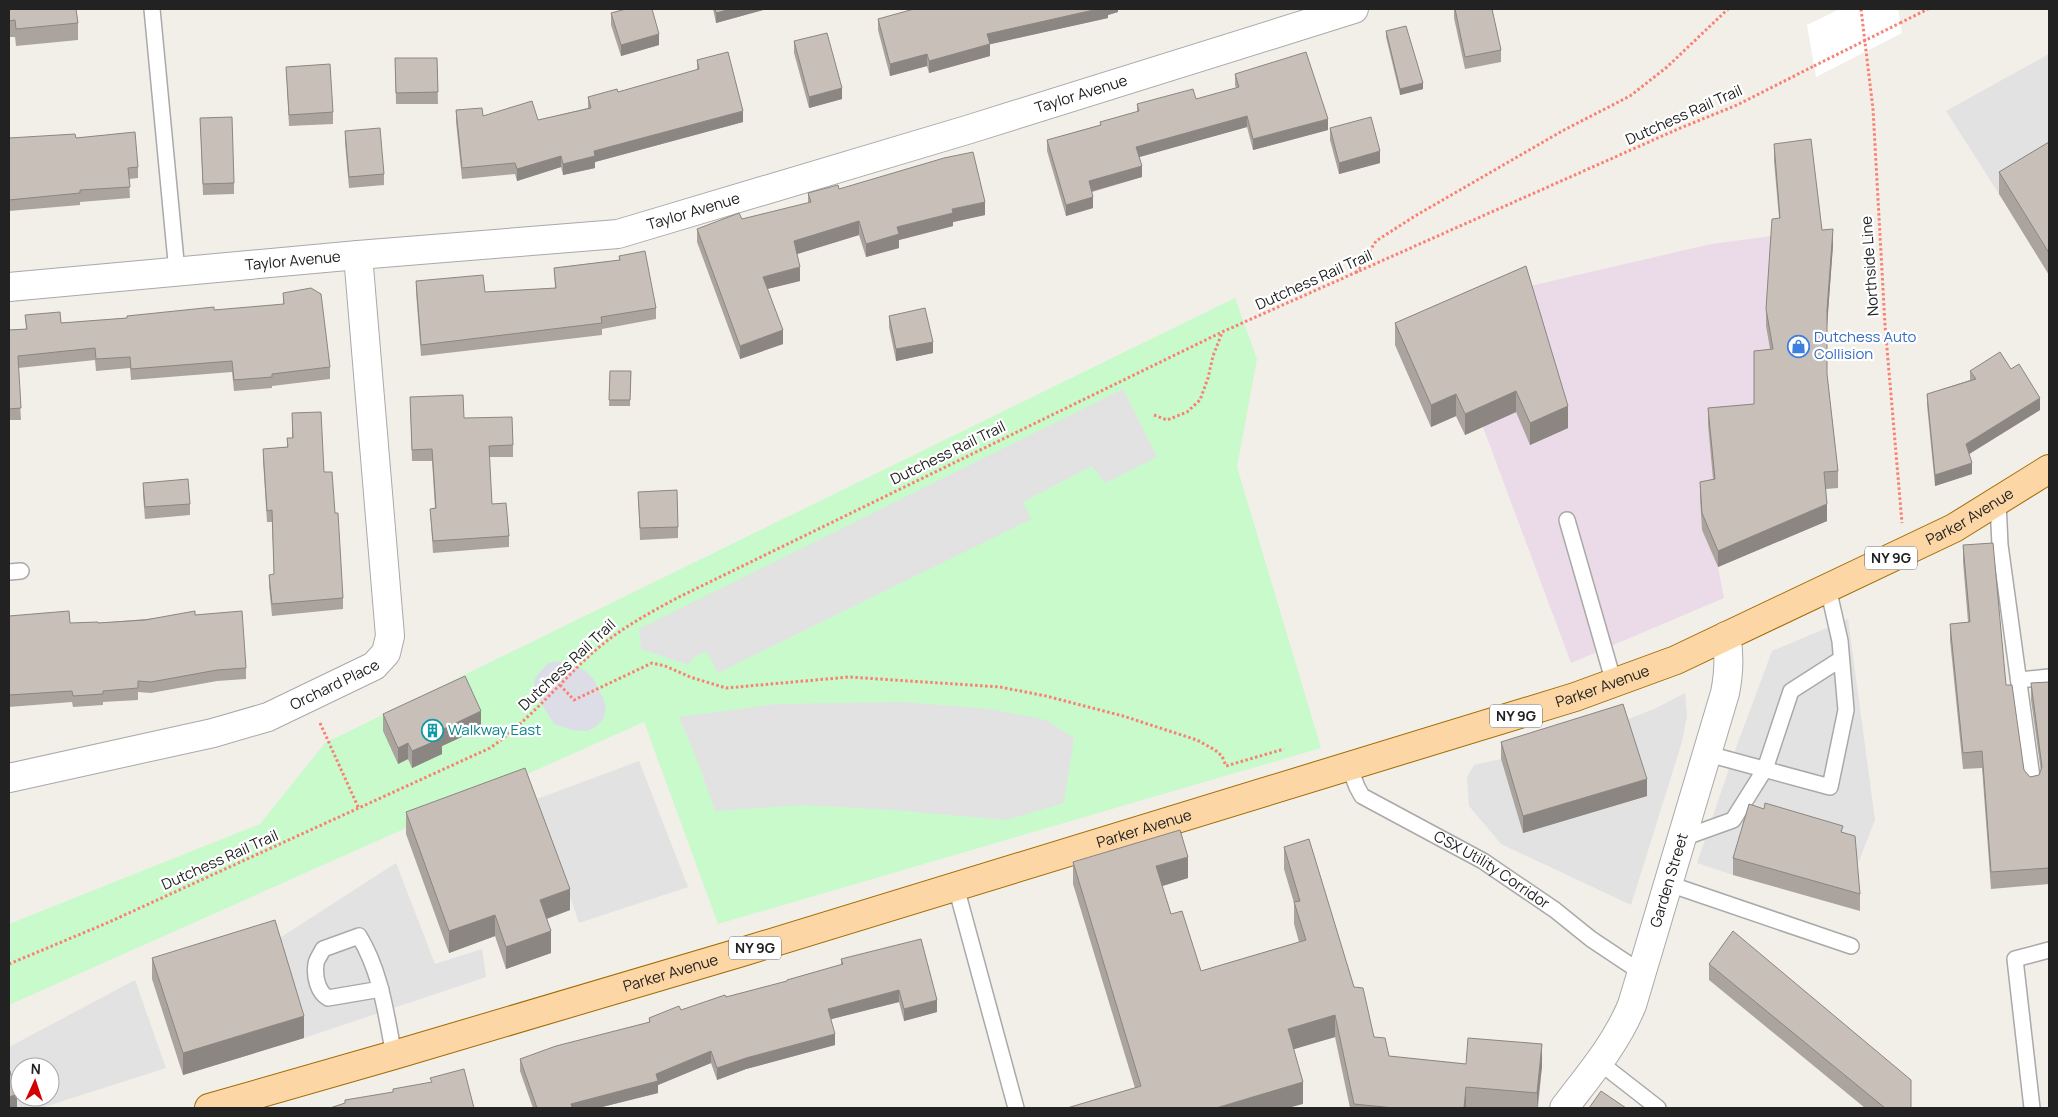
<svg xmlns="http://www.w3.org/2000/svg" width="2058" height="1117" font-family="Manrope,sans-serif">
  <style>
    .industrial { fill: #ebdbe8 }
    .park { fill: #c8facc }
    .parking { fill: #e2e2e2; fill-rule: evenodd }
    .plaza { fill: #dddde8 }
    .pier { fill: #fff }
    .lines { fill: none; stroke-linecap: round; stroke-linejoin: round }
    .service-casing { stroke: #a9a9a9; stroke-width: 18 }
    .minor-casing { stroke: #a9a9a9; stroke-width: 30 }
    .primary-casing { stroke: #a06b00; stroke-width: 30 }
    .path { stroke: #fa8072; stroke-width: 3; stroke-dasharray: 2.5 2.5; stroke-linecap: butt }
    .service { stroke: #fff; stroke-width: 15 }
    .minor { stroke: #fff; stroke-width: 28 }
    .primary { stroke: #fcd6a4; stroke-width: 28 }
    .path-bridge { stroke: #fa8072; stroke-width: 3; stroke-dasharray: 2.5 2.5; stroke-linecap: butt }
    .wall { fill: #aba49e }
    .shaded-wall { fill: #8b8681 }
    .building { fill: #c7bfb8; stroke: #8b8681 }
    .labels { text-anchor: middle; stroke-width: 4.5; stroke-linejoin: round; paint-order: stroke }
    .shield { fill: #fff; stroke: #646464; stroke-width: 1 }
    .shield-label { font-size: 14px; font-weight: bold; fill: #222 }
    .street-label { font-size: 15px; fill: #222; stroke: #fff }
    .shop-label { font-size: 15px; fill: #366cbe; stroke: #fff; text-anchor: start }
    .culture-label { font-size: 15px; fill: #0d838f; stroke: #fff; text-anchor: start }
  </style>
  <rect width="100%" height="100%" fill="#f2efe9"/>
  <path class="industrial" d="M1772,236L1773,366L1754,421L1715,496L1700,499L1702,530L1718,567L1724,598L1571,663L1483,427L1465,435L1456,416L1431,427L1395,345L1526,287L1711,244Z"/>
  <path class="park" d="M1235,298L1257,359L1237,467L1321,748L718,924L644,722L9,1005V924L260,824L325,743Z"/>
  <g class="parking">
    <path d="M2049,54V164L1999,194L1946,111Z"/>
    <path d="M1123,389L1157,457L1105,483L1092,466L1023,502L1031,519L718,673L706,651L693,658L689,665L641,649L639,629Z"/>
    <path d="M1848,619L1875,820L1859,861L1741,827L1733,875L1697,863L1737,745L1772,651Z"/>
    <path d="M1685,693L1687,716L1682,742L1631,905L1501,844L1469,806L1467,777L1474,765L1501,759L1524,833L1646,796L1623,721L1654,709Z"/>
    <path d="M903,702L991,709L1046,720L1074,738L1064,803L1006,820L893,810L802,805L715,811L699,765L679,717L776,704Z"/>
    <path d="M639,761L688,887L579,923L537,799Z"/>
    <path d="M396,863L435,964L482,949L486,977L304,1038L275,941Z"/>
    <path d="M135,980L166,1068L41,1108H14L9,1090V1047ZM20,1067H50V1097H20Z"/>
  </g>
  <path class="plaza" d="M558,661L572,664L587,672L594,680L604,700L606,709L603,719L597,726L587,731L572,730L554,724L538,698L534,690L535,678L548,663Z"/>
  <path class="pier" d="M1840,9H1898L1902,33L1816,77L1807,25Z"/>
  <g class="lines">
    <defs>
      <g id="service">
        <path d="M152,9L177,272"/>
        <path d="M1998,502L2000,545L2033,785"/>
        <path d="M1567,520L1614,683"/>
        <path d="M9,572L21,571"/>
        <path d="M2019,680L2049,677"/>
        <path d="M1708,754L1830,787L1846,710L1840,641L1828,588"/>
        <path id="s1" d="M1349,766L1357,787L1362,796L1483,861L1555,910L1591,939L1642,973"/>
        <path d="M1683,838L1733,820L1765,769L1791,691L1841,659"/>
        <path d="M1669,884L1851,946"/>
        <path d="M956,887L1016,1108"/>
        <path d="M381,989L328,998C318,992 314,977 316,964C316,960 321,954 323,949L359,936C381,972 386,1014 394,1055"/>
        <path d="M1599,1062L1658,1108"/>
        <path d="M2032,1108L2015,959L2049,950"/>
      </g>
      <g id="minor">
        <path id="s2" d="M9,287L358,255L618,234L970,129L1354,9"/>
        <path id="s3" d="M9,778L213,733L268,717L374,666L386,653L390,636L358,255"/>
        <path id="s4" d="M1564,1108C1589,1075 1616,1044 1632,1005L1725,693C1729,673 1730,656 1726,636"/>
      </g>
      <g id="primary">
        <path id="s5" d="M209,1108L394,1055L742,952L1575,697L1676,660L1954,528L2049,469"/>
      </g>
    </defs>
    <use href="#service" class="service-casing"/>
    <use href="#minor" class="minor-casing"/>
    <use href="#primary" class="primary-casing"/>
    <g class="path">
      <path d="M1861,9L1873,109L1885,325L1902,523"/>
      <path d="M1900,23L1928,9"/>
      <path d="M1356,273L1376,241L1415,216L1564,130L1630,96L1667,67L1728,9"/>
      <path d="M1154,415L1167,420L1187,412L1200,400L1208,378L1213,356L1222,333"/>
      <path d="M560,685L574,700L652,663L665,666L690,677L726,688L849,677L1000,687L1046,696L1123,716L1197,740L1215,750L1222,756L1226,766L1284,749"/>
      <path d="M320,723L359,809"/>
      <path d="M9,964L107,923L490,748C527,722 556,687 589,656C616,631 647,614 679,597L1222,332L1678,129L1737,105L1814,66"/>
    </g>
    <use href="#service" class="service"/>
    <use href="#minor" class="minor"/>
    <use href="#primary" class="primary"/>
    <path class="path-bridge" d="M1814,66L1900,23"/>
  </g>
  <g class="wall">
    <path d="M9,9L78,23V40L16,46L15,37H9Z"/>
    <path d="M713,9H767L716,23Z"/>
    <path d="M1454,9H1492L1501,50V62L1465,69L1454,18Z"/>
    <path d="M1118,10V12L1108,15V18L990,44V56L929,73L927,66L890,76L878,30V19Z"/>
    <path d="M611,13L659,45L621,56L611,25Z"/>
    <path d="M1386,31L1423,89L1400,95L1386,37Z"/>
    <path d="M794,41L842,99L809,108L794,53Z"/>
    <path d="M395,58H437L438,104H396Z"/>
    <path d="M697,60L743,122L595,162V168L563,175L561,167L517,181L515,174L462,179L456,122V110L483,116L538,120L588,108V97L618,92L697,70Z"/>
    <path d="M286,67L333,112V124L289,126Z"/>
    <path d="M1235,74L1328,130L1253,150L1247,127L1139,157L1142,177L1092,192L1093,208L1066,216L1047,151V140L1100,125V122L1137,112V104L1196,99L1236,88L1235,85Z"/>
    <path d="M200,118L234,183V194L203,195Z"/>
    <path d="M1330,128L1380,163L1339,174L1330,140Z"/>
    <path d="M345,131L384,174V185L349,188L345,143Z"/>
    <path d="M9,138H76L138,167V178L129,179L130,198L80,202V205L9,211Z"/>
    <path d="M2049,142V275L1999,194V172Z"/>
    <path d="M1774,144L1822,230L1833,245L1827,325V374L1838,471V488L1826,489L1827,521L1718,567L1702,530L1700,499V482L1713,479L1708,425V408L1754,404L1770,349L1766,326V309L1779,218L1774,161Z"/>
    <path d="M839,189L985,215L953,222V226L899,240V248L866,257L859,235L797,254L800,281L767,289L783,344L740,359L697,242V229L742,219L808,203V193Z"/>
    <path d="M619,256L656,308V319L602,329V335L421,356L416,292V281L485,292L555,288L554,268L619,260Z"/>
    <path d="M1526,266L1568,428L1530,445L1516,412L1465,435L1456,416L1431,427L1395,345V323Z"/>
    <path d="M283,293L330,367V379L272,386V388L234,391L232,372L131,380L130,368L96,371L95,360L18,368L21,420H9V330L26,329L25,315L61,323L127,318L214,310L283,305Z"/>
    <path d="M889,316L933,353L896,361L889,327Z"/>
    <path d="M2011,369L2040,410L1969,454L1972,474L1935,486L1927,405V394L1970,380V371Z"/>
    <path d="M610,371H631L630,406H609Z"/>
    <path d="M410,397L464,418L513,445V457H489L492,504L509,536V547L433,553L430,509L435,508L432,461H412Z"/>
    <path d="M292,413L324,472L343,598V609L272,616L269,586V575L274,574L272,522H267L263,460V449L287,447V438H292Z"/>
    <path d="M143,483L190,504V515L145,519L143,495Z"/>
    <path d="M638,492L678,527V538L640,540Z"/>
    <path d="M1963,545L2006,685L2024,770L2030,777L2039,775L2041,772L2031,700V683L2049,682V884L1991,889L1982,768L1963,769L1950,640V624L1968,622L1963,562Z"/>
    <path d="M195,615L246,668V679L217,681L151,693L138,692V700L103,702V705L73,707L72,702L9,707V616L70,623H98Z"/>
    <path d="M383,714L481,728L442,746V754L412,768L408,759L398,764L383,731Z"/>
    <path d="M1501,742L1647,796L1523,833L1501,759Z"/>
    <path d="M406,812L570,910L547,919L551,953L506,969L495,936L449,953L406,834Z"/>
    <path d="M1843,832L1860,894V911L1733,875V858Z"/>
    <path d="M1284,847L1354,987L1374,1037L1389,1056L1466,1064L1542,1066L1538,1108H1350L1335,1037L1293,1049L1303,1104L1135,1088L1073,884V862L1188,878L1162,886L1171,914L1201,971L1299,942L1294,924V903L1284,869Z"/>
    <path d="M152,958L304,1038L183,1075L152,979Z"/>
    <path d="M841,959L937,1012L904,1021L899,1002L831,1019L835,1045L746,1069L717,1080L711,1063L658,1085V1093L598,1108H533L520,1071V1059L649,1022V1018L681,1010L726,997L787,982V980L841,965Z"/>
    <path d="M1709,964L1911,1108H1865L1709,980Z"/>
  </g>
  <g class="shaded-wall">
    <path d="M731,9H767L716,23V13Z"/>
    <path d="M1098,9H1123L1118,10V12L1108,15V18L987,45V34Z"/>
    <path d="M659,34V45L621,56V45Z"/>
    <path d="M990,44V56L929,73V61Z"/>
    <path d="M927,54V66L890,76V64Z"/>
    <path d="M1423,83V89L1400,95V89Z"/>
    <path d="M842,88V99L809,108V97Z"/>
    <path d="M743,111V122L595,162V168L563,175V164L594,151Z"/>
    <path d="M1247,116V127L1136,158V147Z"/>
    <path d="M1328,119V130L1253,150V139Z"/>
    <path d="M1380,151V163L1339,174V163Z"/>
    <path d="M561,156V167L517,181V169Z"/>
    <path d="M1142,166V177L1089,192V181Z"/>
    <path d="M1093,197V208L1066,216V205Z"/>
    <path d="M985,202V215L953,222V226L899,240V248L866,257V244L897,227L952,209Z"/>
    <path d="M859,221V235L794,255V241Z"/>
    <path d="M1833,229V245L1827,327V310Z"/>
    <path d="M800,267V281L763,290V277Z"/>
    <path d="M783,330V344L740,359V346Z"/>
    <path d="M933,342V353L896,361V349Z"/>
    <path d="M1516,391V412L1465,435V414Z"/>
    <path d="M1456,394V416L1431,427V405Z"/>
    <path d="M2040,398V410L1966,456V444Z"/>
    <path d="M1568,406V428L1530,445V423Z"/>
    <path d="M1972,463V474L1935,486V475Z"/>
    <path d="M1827,504V521L1718,567V551Z"/>
    <path d="M481,711V728L442,746V754L412,768V751L439,731Z"/>
    <path d="M408,743V759L398,764V748Z"/>
    <path d="M1647,779V796L1523,833V816Z"/>
    <path d="M1188,857V878L1156,888V866Z"/>
    <path d="M570,889V910L540,921V900Z"/>
    <path d="M495,915V936L449,953V931Z"/>
    <path d="M551,931V953L506,969V947Z"/>
    <path d="M899,990V1002L828,1020V1009Z"/>
    <path d="M937,1000V1012L904,1021V1009Z"/>
    <path d="M1335,1015V1037L1288,1051V1029Z"/>
    <path d="M304,1016V1038L183,1075V1053Z"/>
    <path d="M835,1034V1045L746,1069L717,1080V1068L746,1058Z"/>
    <path d="M1542,1044V1066L1537,1108V1093Z"/>
    <path d="M711,1051V1063L658,1085V1093L598,1108H571V1104L656,1074Z"/>
    <path d="M1303,1082V1104L1288,1108H1216Z"/>
    <path d="M1466,1087V1108H1464Z"/>
    <path d="M17,1094V1108H9V1097Z"/>
  </g>
  <g class="building">
    <path d="M9,9H76L78,23L16,29L15,20L9,21Z"/>
    <path d="M626,9H652L659,34L621,45L611,13Z"/>
    <path d="M715,9H731L716,13Z"/>
    <path d="M914,9H1098L987,34L990,44L929,61L927,54L890,64L878,19Z"/>
    <path d="M1455,9H1492L1501,50L1465,57Z"/>
    <path d="M1406,26L1423,83L1400,89L1386,31Z"/>
    <path d="M827,33L842,88L809,97L794,41Z"/>
    <path d="M728,52L743,111L594,151L595,156L563,164L561,156L517,169L515,163L462,168L456,110L482,108L483,116L532,101L538,120L591,108L588,97L617,89L618,92L699,69L697,60Z"/>
    <path d="M1306,52L1328,119L1253,139L1247,116L1136,147L1142,166L1089,181L1093,197L1066,205L1047,140L1101,125L1100,122L1139,111L1137,104L1193,89L1196,99L1239,87L1235,74Z"/>
    <path d="M395,58H437L438,92L396,93Z"/>
    <path d="M330,64L333,112L289,115L286,67Z"/>
    <path d="M232,117L234,183L203,184L200,118Z"/>
    <path d="M1371,117L1380,151L1339,163L1330,128Z"/>
    <path d="M380,128L384,174L349,177L345,131Z"/>
    <path d="M135,132L138,167L128,168L130,187L80,190V193L9,200V138L75,134L76,138Z"/>
    <path d="M1811,139L1822,230L1833,229L1827,310V374L1838,471L1824,472L1827,504L1718,551L1702,513L1700,482L1715,479L1708,408L1754,404V351L1773,349L1766,309L1772,219L1780,218L1774,144Z"/>
    <path d="M2049,142V253L1999,172Z"/>
    <path d="M973,152L985,202L952,209L953,213L897,227L899,234L866,244L859,221L794,241L800,267L763,277L783,330L740,346L697,229L739,213L742,219L811,202L808,193L838,185L839,189L944,158Z"/>
    <path d="M645,251L656,308L601,317L602,323L421,345L416,281L483,275L485,292L556,288L554,268L620,260L619,256Z"/>
    <path d="M1526,266L1568,406L1530,423L1516,391L1465,414L1456,394L1431,405L1395,323Z"/>
    <path d="M311,288L321,294L330,367L272,374V377L234,380L232,361L131,369L130,357L96,359L95,348L18,356L21,408L9,409V330L27,329L25,315L60,312L61,323L127,318V316L214,307V310L284,304L283,293Z"/>
    <path d="M925,308L933,342L896,349L889,316Z"/>
    <path d="M2000,352L2011,369L2019,364L2040,398L1966,444L1972,463L1935,475L1927,394L1976,379L1970,371Z"/>
    <path d="M610,371H631L630,400H609Z"/>
    <path d="M463,395L464,418L512,417L513,445L489,446L492,504L506,503L509,536L433,541L430,509L436,508L432,449L412,450L410,397Z"/>
    <path d="M321,412L324,472H332L335,513H338L343,598L272,604L269,575L274,574L272,510L267,511L263,449L288,447L287,438H293L292,413Z"/>
    <path d="M188,479L190,504L145,507L143,483Z"/>
    <path d="M677,490L678,527L640,528L638,492Z"/>
    <path d="M1993,543L2006,685H2012L2024,770L2030,777L2039,775L2042,767L2031,683L2049,682V868L1991,872L1982,751L1963,753L1950,624L1970,622L1963,545Z"/>
    <path d="M69,611L70,623L98,622V623L145,620L195,611V615L242,611L246,668L217,670L151,682L138,681V688L103,691V694L73,696L72,691L9,695V616Z"/>
    <path d="M465,676L481,711L439,731L442,738L412,751L408,743L398,748L383,714Z"/>
    <path d="M1623,704L1647,779L1523,816L1501,742Z"/>
    <path d="M525,768L570,889L540,900L551,931L506,947L495,915L449,931L406,812Z"/>
    <path d="M1765,803L1843,826L1841,832L1855,836L1860,894L1733,858L1749,804L1764,809Z"/>
    <path d="M1180,830L1188,857L1156,866L1171,914L1182,911L1201,971L1306,940L1294,902L1300,901L1284,847L1309,839L1354,987L1363,988L1374,1037L1385,1038L1389,1056L1466,1064L1468,1038L1542,1044L1537,1093L1466,1087L1464,1108H1394L1354,1104L1335,1015L1288,1029L1303,1082L1216,1108H1067L1141,1086L1073,862Z"/>
    <path d="M275,920L304,1016L183,1053L152,958Z"/>
    <path d="M1733,931L1911,1080V1108H1885L1709,964Z"/>
    <path d="M921,939L937,1000L904,1009L899,990L828,1009L835,1034L746,1058L717,1068L711,1051L656,1074L658,1081L571,1104L572,1108H537L520,1059L556,1046L650,1022L649,1018L679,1006L681,1010L725,995L726,997L787,981V980L843,964L841,959Z"/>
    <path d="M9,1068L17,1094L9,1097Z"/>
    <path d="M464,1069L474,1108H330L345,1103V1100L393,1092V1089L432,1082L430,1078Z"/>
    <path d="M1601,1091L1626,1108H1589Z"/>
  </g>
  <defs>
    <symbol id="shop-ring" viewBox="-11 -11 22 22"><circle r="9.5" fill="#fff" stroke="#3f7fe0" stroke-width="1.5"/><path d="M-5-2.5h2.3a2.7 3.5 0 0 1 5.4 0H5L5.5 6h-11ZM-1.5-2.5h3a1.5 2.3 0 0 0-3 0Z" fill="#3f7fe0"/></symbol>
    <symbol id="building-ring" viewBox="-11 -11 22 22"><circle r="9.5" fill="#fff" stroke="#0f9aa8" stroke-width="1.5"/><path d="M-4-6H4V6H1V3H-1V6H-4ZM-2.5-4.3h1.7v1.8h-1.7ZM.8-4.3h1.7v1.8H.8ZM-2.5-1h1.7V.8h-1.7ZM.8-1h1.7V.8H.8Z" fill="#0f9aa8"/></symbol>
  </defs>
  <g fill-rule="evenodd">
    <use href="#shop-ring" x="1786" y="334" width="25" height="25"/>
    <use href="#building-ring" x="420" y="718" width="25" height="25"/>
  </g>
  <g class="labels">
    <g class="shield">
      <rect x="1865" y="546.5" width="52" height="23" rx="4"/>
      <rect x="1490" y="704.5" width="52" height="23" rx="4"/>
      <rect x="729" y="936.5" width="52" height="23" rx="4"/>
    </g>
    <g class="shield-label">
      <text x="1891" y="563">NY 9G</text>
      <text x="1516" y="721">NY 9G</text>
      <text x="755" y="953">NY 9G</text>
    </g>
    <g class="street-label">
      <text dy="5" stroke="none"><textPath href="#s2" startOffset="1095">Taylor Avenue</textPath></text>
      <text transform="translate(1684 115) rotate(-24)" y="5">Dutchess Rail Trail</text>
      <text dy="5" stroke="none"><textPath href="#s2" startOffset="690">Taylor Avenue</textPath></text>
      <text dy="5" stroke="none"><textPath href="#s2" startOffset="285">Taylor Avenue</textPath></text>
      <text transform="translate(1870 266) rotate(-94)" y="5">Northside Line</text>
      <text transform="translate(1314 280) rotate(-24)" y="5">Dutchess Rail Trail</text>
      <text transform="translate(948 453) rotate(-26)" y="5">Dutchess Rail Trail</text>
      <text dy="5" stroke="none"><textPath href="#s5" startOffset="1861">Parker Avenue</textPath></text>
      <text transform="translate(567 665) rotate(-43)" y="5">Dutchess Rail Trail</text>
      <text dy="5" stroke="none"><textPath href="#s3" startOffset="340">Orchard Place</textPath></text>
      <text dy="5" stroke="none"><textPath href="#s5" startOffset="1456">Parker Avenue</textPath></text>
      <text dy="5" stroke="none"><textPath href="#s5" startOffset="976">Parker Avenue</textPath></text>
      <text transform="translate(220 860) rotate(-24)" y="5">Dutchess Rail Trail</text>
      <text dy="5" stroke="none"><textPath href="#s1" startOffset="182">CSX Utility Corridor</textPath></text>
      <text dy="5" stroke="none"><textPath href="#s4" startOffset="254">Garden Street</textPath></text>
      <text dy="5" stroke="none"><textPath href="#s5" startOffset="481">Parker Avenue</textPath></text>
    </g>
    <g class="shop-label">
      <text x="1814" y="342">Dutchess Auto<tspan x="1814" dy="17">Collision</tspan></text>
    </g>
    <g class="culture-label">
      <text x="448" y="735">Walkway East</text>
    </g>
  </g>
  <rect width="2058" height="1117" fill="none" stroke="#222222" stroke-width="20"/>
  <g transform="translate(35 1082) rotate(3)"><circle r="24" fill="#ffffff" stroke="#a7a7a7"/>
  <path d="M0-4L9 19L0 12L-9 19Z" fill="#d40000"/>
  <text y="-8" font-size="14" font-weight="bold" text-anchor="middle" fill="#222222">N</text>
  </g>
</svg>
